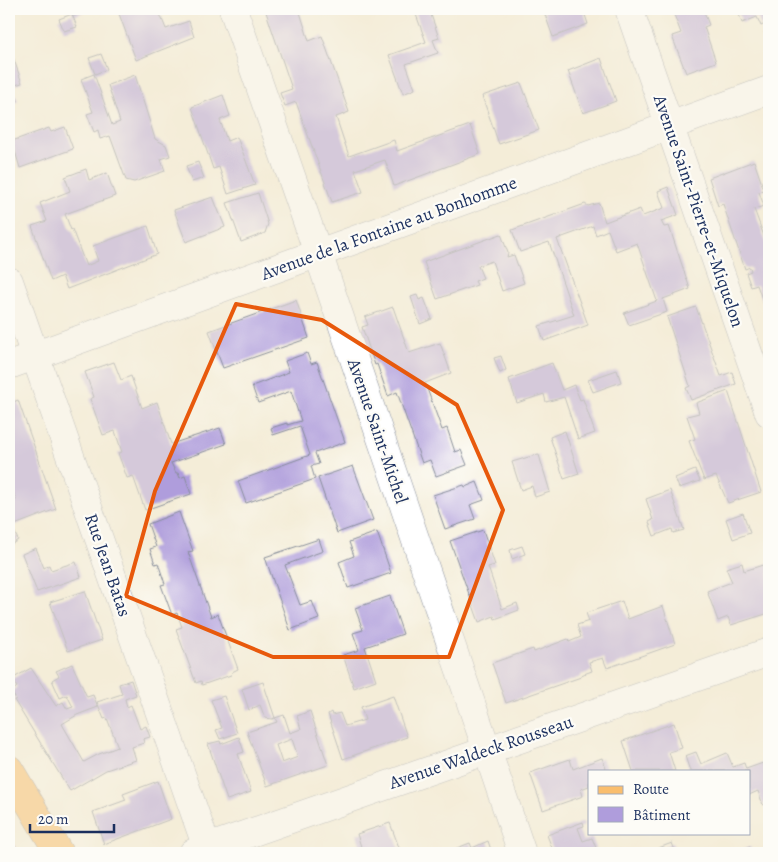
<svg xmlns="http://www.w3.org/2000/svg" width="778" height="862" font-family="Alegreya,serif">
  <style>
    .building { fill: #af9ddc; fill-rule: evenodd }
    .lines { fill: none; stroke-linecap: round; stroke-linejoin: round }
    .minor-casing { stroke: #888e9b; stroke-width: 29 }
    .major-casing { stroke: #888e9b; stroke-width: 29 }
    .minor { stroke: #fff; stroke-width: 28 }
    .major { stroke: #fabe6d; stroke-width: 28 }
    .marked { fill: none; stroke: #e8590c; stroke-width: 4; stroke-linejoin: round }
    .labels { text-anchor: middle; stroke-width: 4.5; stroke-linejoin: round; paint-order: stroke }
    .street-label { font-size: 18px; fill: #1b2f5e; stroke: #fdfcf7 }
  </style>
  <rect width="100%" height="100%" fill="#fdfcf7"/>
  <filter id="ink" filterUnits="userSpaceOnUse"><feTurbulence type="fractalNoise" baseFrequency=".02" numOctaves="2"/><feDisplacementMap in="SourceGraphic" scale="10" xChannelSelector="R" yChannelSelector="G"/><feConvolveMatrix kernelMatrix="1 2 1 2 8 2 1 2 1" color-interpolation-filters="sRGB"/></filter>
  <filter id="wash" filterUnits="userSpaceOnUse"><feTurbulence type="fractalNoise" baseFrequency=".0096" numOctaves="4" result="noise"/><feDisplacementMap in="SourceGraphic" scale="20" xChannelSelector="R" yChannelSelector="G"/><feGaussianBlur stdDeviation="1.12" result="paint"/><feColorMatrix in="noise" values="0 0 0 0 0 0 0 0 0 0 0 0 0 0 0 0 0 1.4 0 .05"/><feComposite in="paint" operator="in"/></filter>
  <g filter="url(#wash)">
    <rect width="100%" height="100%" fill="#f4edd8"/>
    <g id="blocks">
      <g class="building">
        <path d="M71,9H90L74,16Z"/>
        <path d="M126,9H158L166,29L189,21L194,37L136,60L118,11Z"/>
        <path d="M265,9H299L309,41L322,36L349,112L336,117L349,156L394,140L397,151L470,125L480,154L394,186L385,160L355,170L363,192L332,202L296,102L285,106L280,93L292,89Z"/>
        <path d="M414,9H429L439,38L433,40L438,53L406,64L415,89L403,94L389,55L426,42Z"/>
        <path d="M543,9H583L588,24L553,37Z"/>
        <path d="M664,9H703L709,25L704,27L716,62L686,73L672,36L681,33L673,12L665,14Z"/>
        <path d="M737,9H769V46L764,32L767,31L765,24L761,26L757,17L742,23Z"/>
        <path d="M72,14L77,27L64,31L59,19Z"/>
        <path d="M11,51L22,83L12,86L18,101L9,105V52Z"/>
        <path d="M101,54L107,69L95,74L89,58Z"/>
        <path d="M601,58L616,101L583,113L568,71Z"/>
        <path d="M94,74L112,125L120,122L108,85L135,75L155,139L166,145L170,156L161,159L165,171L134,182L126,180L110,136L100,139L98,130L94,132L87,114L93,112L81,79Z"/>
        <path d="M521,83L539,130L499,144L482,96Z"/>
        <path d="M223,95L230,116L220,120L227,141L237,137L255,185L228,194L219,167L213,169L192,107Z"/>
        <path d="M65,127L73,149L20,168L12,141L49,128L51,132Z"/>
        <path d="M754,161L764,190L759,192L764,206L754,209L769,250V261H767L769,265V312L767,313L757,285L751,287L746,273L751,271L750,267L745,269L723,204L718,206L709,178Z"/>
        <path d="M198,162L204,178L192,182L186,166Z"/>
        <path d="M86,169L89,180L107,173L115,196L65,214L71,230L72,229L86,266L98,261L93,246L148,226L157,254L67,289L62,276L51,281L32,226L47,221L40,203L70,191L65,177Z"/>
        <path d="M668,187L678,215L661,221L664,227L669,226L690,289L663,299L667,312L629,325L624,313L657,301L637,243L616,251L608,230L596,235L593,226L557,239L588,325L544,341L539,326L574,315L549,242L520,252L512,230L585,204L588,206L599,203L605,222L640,209L643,216L664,208L658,191Z"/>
        <path d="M258,193L268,224L265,233L241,242L227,203Z"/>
        <path d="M213,197L225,227L186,242L174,210Z"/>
        <path d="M501,234L508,253L507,257L514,255L524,283L502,291L492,261L478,266L483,278L475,281L477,285L437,299L424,262Z"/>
        <path d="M417,295L419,300L424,298L432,319L420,324L411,297Z"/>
        <path d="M296,300L309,338L223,368L209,331Z"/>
        <path d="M393,307L409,353L440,343L451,373L425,383L442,430L447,428L455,452L461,450L467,465L436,476L430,460L422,463L397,392L388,396L377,364L375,365L362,327L368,325L365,317Z"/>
        <path d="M696,307L721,376L732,372L736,384L691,400L686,388L690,386L667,317Z"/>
        <path d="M307,353L311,364L317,362L345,442L315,453L319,464L311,466L315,479L246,503L238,481L310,455L300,426L273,435L271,428L287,423V425L301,421L291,391L258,403L252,386L289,372L285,361Z"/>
        <path d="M501,356L506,370L500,373L494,358Z"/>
        <path d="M114,362L121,380L131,376L142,408L157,402L171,444L220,428L226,444L171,463L176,473H178L180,478L185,476L191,494L145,510L133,476L127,478L118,453L122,452L115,431L103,435L90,399L94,397L85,372Z"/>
        <path d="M552,363L562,390L574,385L580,400L583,399L595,433L578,439L564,397L546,402L544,394L517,403L509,379Z"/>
        <path d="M617,370L621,382L593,392L588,380Z"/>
        <path d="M728,391L761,492L728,503L716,476L704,480L689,441L695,439L687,416L699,413L696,403Z"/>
        <path d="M18,400L56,509L12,526L9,515V503L16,500L9,479V404Z"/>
        <path d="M565,431L579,474L564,479L550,437Z"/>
        <path d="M539,455L550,492L535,497L532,486L521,490L512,462L532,456Z"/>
        <path d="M353,466L373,520L337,533L318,478Z"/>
        <path d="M695,470L700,481L679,488L675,478Z"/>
        <path d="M477,482L484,500L470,505L475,519L445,529L433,495L464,485L465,487Z"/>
        <path d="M670,490L684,530L673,533L672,529L654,536L649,522L653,520L646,499Z"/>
        <path d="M179,512L193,551L188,552L211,617L218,614L238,669L232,672L231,675L202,685L201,681L196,683L176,629L182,627L177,613L172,615L161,585L165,584L158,563L155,564L150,549L156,547L148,524Z"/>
        <path d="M743,513L750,533L733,539L726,519Z"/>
        <path d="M483,530L495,565L488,567L502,609L517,603L519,610L495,619L494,616L479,622L450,541Z"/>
        <path d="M14,531L18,540L9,546V533Z"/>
        <path d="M377,532L391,573L348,588L339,562L354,556L349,542Z"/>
        <path d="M319,539L323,551L285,565L300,605L312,601L319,619L290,630L265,557Z"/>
        <path d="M522,546L525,554L512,559L510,550Z"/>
        <path d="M36,548L44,568L49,565L51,570L76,562L81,577L37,592L22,554Z"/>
        <path d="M742,563L744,571L769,563V613L731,625L728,617L718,621L707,591L732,582L726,568Z"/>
        <path d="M85,591L102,640L68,651L50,602Z"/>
        <path d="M390,596L403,634L365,647L376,680L354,688L343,655L359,650L353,633L363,630L355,608Z"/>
        <path d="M622,601L628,619L663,606L675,644L607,668L603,658L589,662L592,671L581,675V677L506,703L492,663L533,649L534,652L568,639L569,642L581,637L577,625L589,621L586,613Z"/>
        <path d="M72,664L87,697L93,695L98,707L77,715L62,724L84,762L99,754L118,747L107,718L104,719L97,702L122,694L119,684L131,680L136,695L125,699L127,707L131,705L140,729L146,726L150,737L143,739L144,743L132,747L136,760L106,770L70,791L14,700L16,699L11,692L17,687L12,679L31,668L56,706L63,702L67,709L73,707L67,695L60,698L52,680L59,676L56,671Z"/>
        <path d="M263,682L275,718L272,719L265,718L260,705L249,710L242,689Z"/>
        <path d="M224,696L237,733L220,739L216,730L222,728L211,700Z"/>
        <path d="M393,696L407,737L343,759L328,714L331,712L332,715L340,713L345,726L365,720L361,707Z"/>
        <path d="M310,711L328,765L267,786L247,732L277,722L275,718L284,715L290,733L301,729L297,716ZM292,739L298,757L282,763L276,745Z"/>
        <path d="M674,723L682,748L669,752L675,771H633L623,741Z"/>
        <path d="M239,737L244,752L238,754L251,792L227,800L208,744L220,741L221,744Z"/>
        <path d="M696,752L701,764L727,753L733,767L744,763L746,769L763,763L767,773L769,772V802L763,805L758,791L749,795V771H690L685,756Z"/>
        <path d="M602,758L607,771H589V786L581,789L583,796L543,810L530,773L570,759L573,769Z"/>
        <path d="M158,781L171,819L104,844L93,812L126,800L123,794Z"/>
        <path d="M583,822L584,826L578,828L583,841L592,838L596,848L591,850L593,853H554L547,835Z"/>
        <path d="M390,823L401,853H363L357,834Z"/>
        <path d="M9,837L19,853H9Z"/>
        <path d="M488,841L492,853H444L470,843L472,848Z"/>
        <path d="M672,843L676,853H645Z"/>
        <path d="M750,847L752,853H733Z"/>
      </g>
    </g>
  </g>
  <g filter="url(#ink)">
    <use href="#blocks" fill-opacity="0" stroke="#888e9b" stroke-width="1"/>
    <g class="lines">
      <defs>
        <g id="minor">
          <path d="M233,9L318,253L522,853"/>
          <path d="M629,9L769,413"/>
          <path d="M9,281L207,848"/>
          <path d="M9,365L769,90"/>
          <path d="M193,853L769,652"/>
        </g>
        <path id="major" d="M9,769L59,853"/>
      </defs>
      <use href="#minor" class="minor-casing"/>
      <use href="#major" class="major-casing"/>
      <use href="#minor" class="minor"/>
      <use href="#major" class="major"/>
    </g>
  </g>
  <path d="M0 0H778V862H0ZM236,304L322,320L457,405L503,510L449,657H273L126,596L155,491Z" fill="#f4edd8" fill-opacity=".55" fill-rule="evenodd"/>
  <path class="marked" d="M236,304L322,320L457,405L503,510L449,657H273L126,596L155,491Z"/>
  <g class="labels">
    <g class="street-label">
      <text transform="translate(699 211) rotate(71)" y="6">Avenue Saint-Pierre-et-Miquelon</text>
      <text transform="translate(389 228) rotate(-20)" y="6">Avenue de la Fontaine au Bonhomme</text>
      <text transform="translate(378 431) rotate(71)" y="6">Avenue Saint-Michel</text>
      <text transform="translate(108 565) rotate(71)" y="6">Rue Jean Batas</text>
      <text transform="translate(481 752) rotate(-19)" y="6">Avenue Waldeck Rousseau</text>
    </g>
  </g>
  <rect width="778" height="862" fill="none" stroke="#fdfcf7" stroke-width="30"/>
  <rect x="588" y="770" width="162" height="65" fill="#fdfcf7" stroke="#a3aaba"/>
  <rect x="598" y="786" width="25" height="8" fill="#fabe6d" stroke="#a3aaba"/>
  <text x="633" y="794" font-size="15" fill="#1b2f5e">Route</text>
  <rect x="598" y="807" width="25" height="15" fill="#af9ddc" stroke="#a3aaba"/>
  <text x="633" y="820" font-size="15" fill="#1b2f5e">Bâtiment</text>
  <path d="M30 824v8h84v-8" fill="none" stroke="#1b2f5e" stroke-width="2.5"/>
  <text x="38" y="824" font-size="15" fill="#1b2f5e" stroke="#fdfcf7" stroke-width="4" paint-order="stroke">20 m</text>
</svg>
